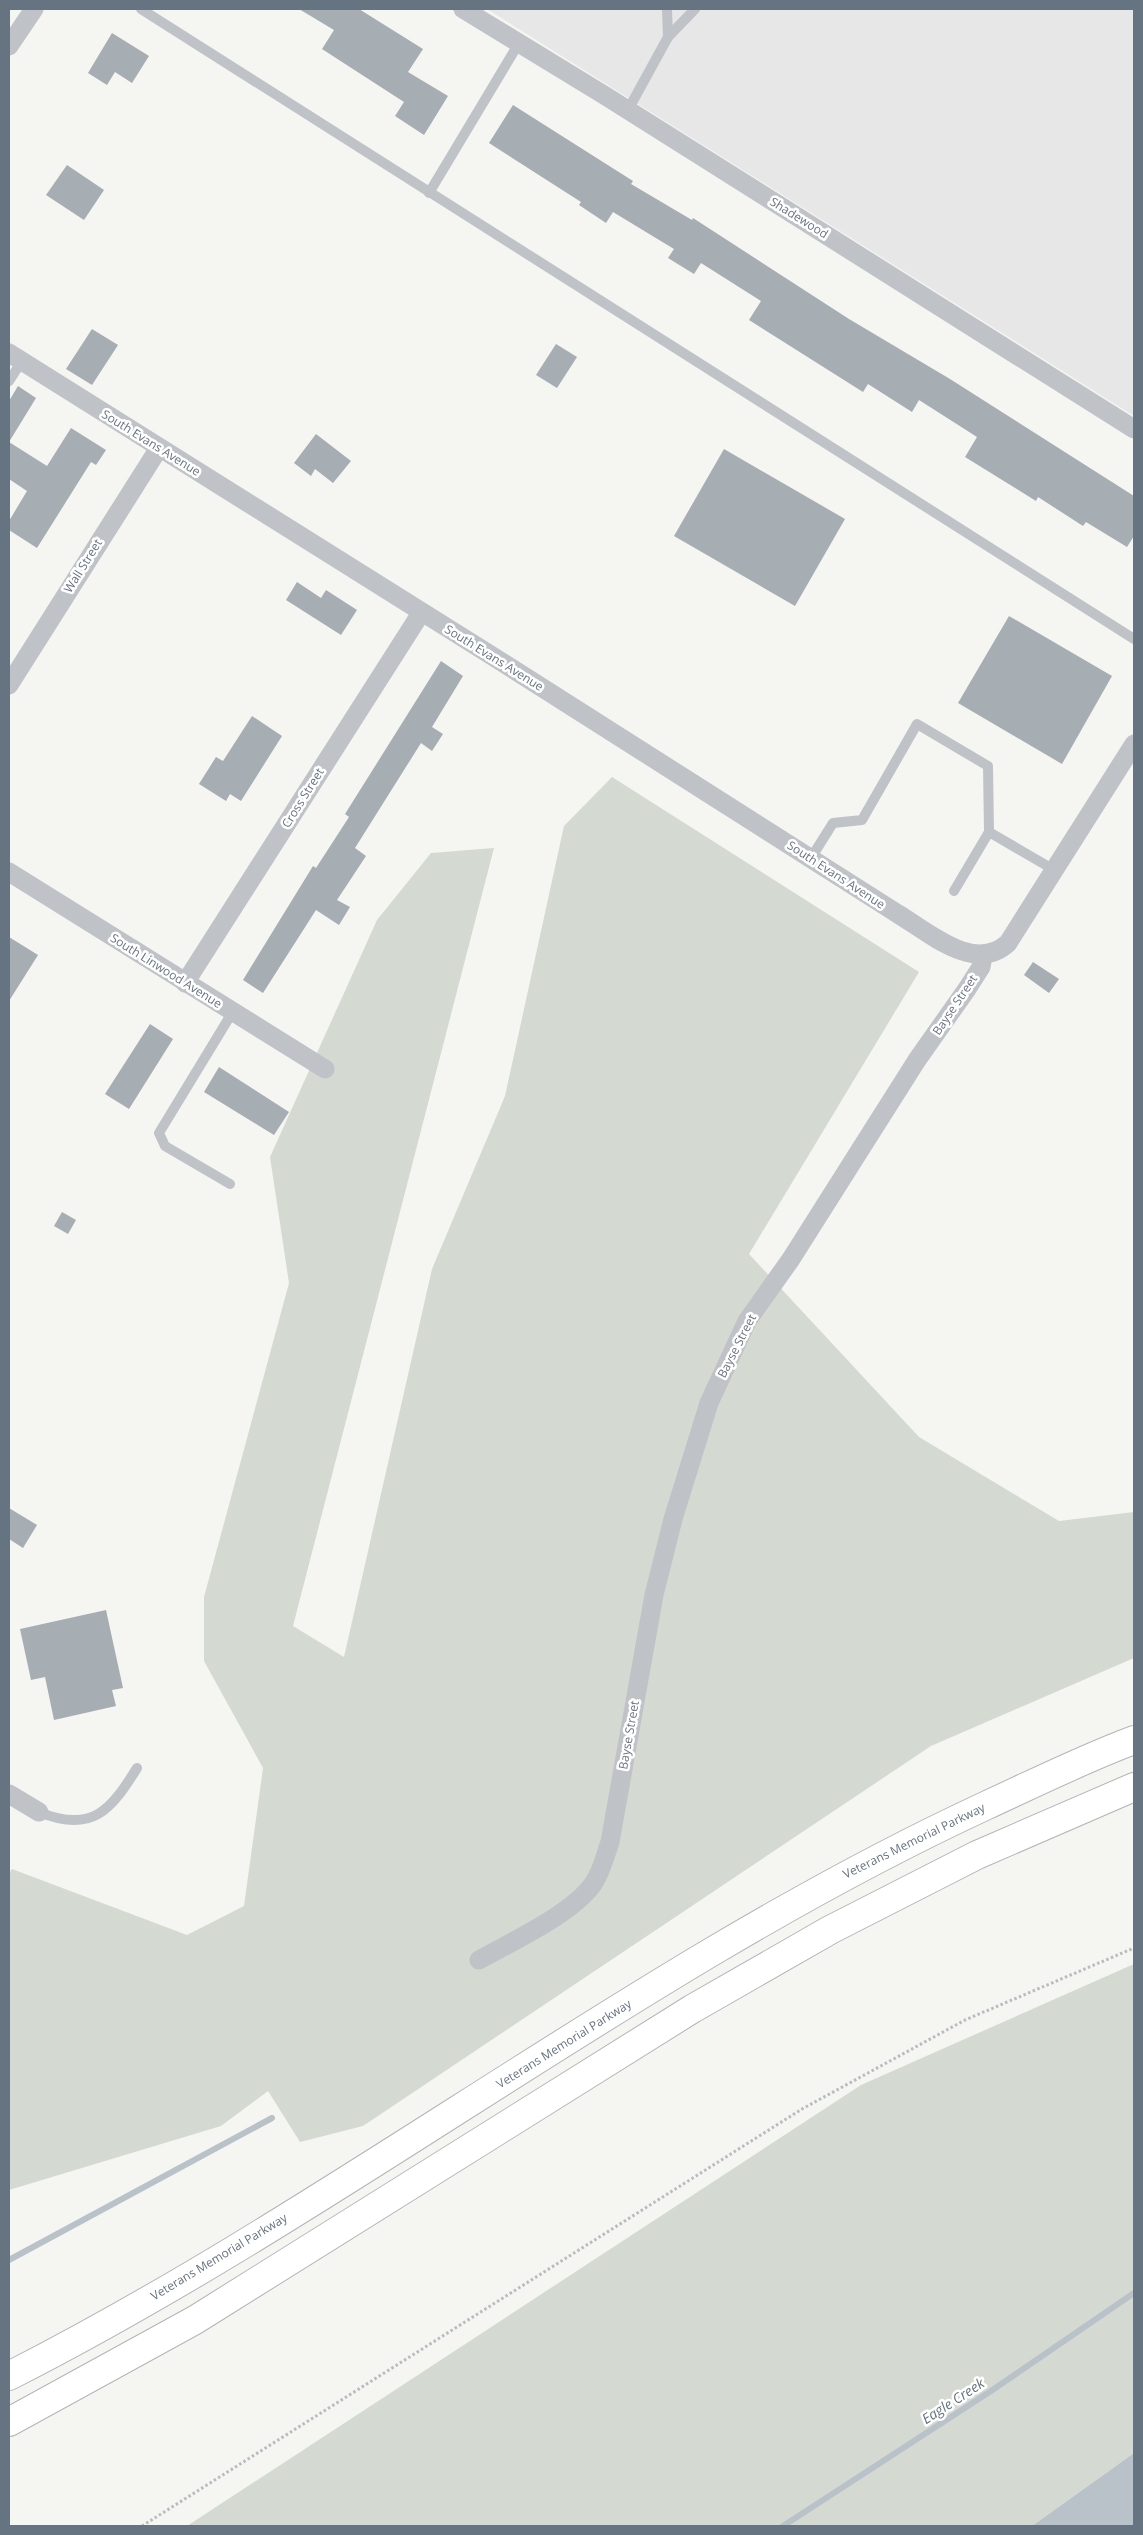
<svg xmlns="http://www.w3.org/2000/svg" width="1143" height="2535" font-family="'Open Sans',sans-serif">
  <style>
    .built { fill: #e6e7e6 }
    .green { fill: #d4dad2 }
    .water { fill: #b9c2c8 }
    .lines { fill: none; stroke-linecap: round; stroke-linejoin: round }
    .stream { stroke: #b9c2c8; stroke-width: 6 }
    .building { fill: #a6adb3 }
    .highway-casing { stroke: #b2b5b8; stroke-width: 30 }
    .path { stroke: #b9bbbe; stroke-width: 3; stroke-dasharray: 2.5 2.5; stroke-linecap: butt }
    .lane { stroke: #bfc2c6; stroke-width: 10 }
    .street { stroke: #bfc2c6; stroke-width: 19 }
    .highway { stroke: #fff; stroke-width: 28 }
    .labels { text-anchor: middle; stroke-width: 5; stroke-linejoin: round; paint-order: stroke }
    .street-label { font-size: 12px; fill: #667481; stroke: #fff }
    .water-label { font-size: 14px; font-style: italic; fill: #62757e; stroke: #fff }
  </style>
  <rect width="100%" height="100%" fill="#f5f5f2"/>
  <path class="built" d="M487,9H1134V416Z"/>
  <g class="green">
    <path d="M612,777L919,972L749,1254L919,1437L1059,1521L1134,1512V1658L931,1746L363,2126L300,2142L268,2091L221,2126L9,2190V1873L12,1869L187,1935L244,1906L263,1768L204,1661V1597L289,1283L270,1157L377,920L431,853L494,848L293,1626L344,1657L432,1269L505,1096L564,826Z"/>
    <path d="M1134,1964V2453L1032,2526H187L861,2085Z"/>
  </g>
  <path class="water" d="M1134,2453V2526H1032Z"/>
  <g class="lines">
    <g class="stream">
      <path d="M9,2260L272,2118"/>
      <path d="M783,2526L991,2391L1134,2293"/>
    </g>
  </g>
  <g class="building">
    <path d="M299,9H359L423,49L408,72L448,96L424,135L395,116L404,102L322,49L334,30Z"/>
    <path d="M112,33L149,56L132,83L115,72L107,85L88,73Z"/>
    <path d="M513,105L633,181L631,184L692,220L693,218L849,319L950,379L1134,496V536L1127,547L1086,522L1083,526L1038,497L1036,501L965,457L977,437L919,400L912,412L868,384L863,392L749,320L761,301L701,263L694,274L668,258L674,249L613,212L606,223L579,205L581,202L489,143Z"/>
    <path d="M67,165L104,190L84,220L46,195Z"/>
    <path d="M92,329L118,345L92,385L66,369Z"/>
    <path d="M556,344L577,357L557,388L536,375Z"/>
    <path d="M18,386L36,398L9,442L47,466L71,428L106,450L96,465L91,462L37,548L9,530V521L27,491L9,479V401Z"/>
    <path d="M316,434L351,461L333,483L315,469L311,476L294,463Z"/>
    <path d="M724,449L845,519L795,606L674,536Z"/>
    <path d="M297,582L321,598L326,590L357,610L341,635L286,600Z"/>
    <path d="M1009,616L1112,676L1062,764L958,703Z"/>
    <path d="M441,661L463,676L432,727L443,734L432,751L421,743L355,848L366,856L337,900L350,907L339,925L316,910L263,993L243,980L313,866L316,868L349,817L345,814Z"/>
    <path d="M252,716L282,736L241,801L230,794L226,801L199,784L216,757L223,761Z"/>
    <path d="M9,937L38,955L9,1001Z"/>
    <path d="M1033,962L1059,979L1049,993L1024,975Z"/>
    <path d="M150,1024L173,1039L129,1109L105,1094Z"/>
    <path d="M219,1067L289,1112L274,1135L204,1092Z"/>
    <path d="M62,1212L76,1220L68,1234L54,1226Z"/>
    <path d="M9,1508L37,1525L23,1548L9,1539Z"/>
    <path d="M106,1610L123,1688L112,1690L116,1706L54,1720L45,1677L31,1680L20,1629Z"/>
  </g>
  <g class="lines">
    <defs>
      <g id="highway">
        <path d="M9,2376C345,2205 642,1965 985,1806C1035,1783 1083,1759 1134,1740"/>
        <path d="M9,2422L195,2320L692,2009L830,1930L977,1855L1134,1787"/>
      </g>
    </defs>
    <use href="#highway" class="highway-casing"/>
    <path class="path" d="M142,2526L802,2109L965,2020L1134,1948"/>
    <g class="lane">
      <path d="M141,9L1134,639"/>
      <path d="M667,9L668,37"/>
      <path d="M628,110L668,37L695,9"/>
      <path d="M429,193L519,43"/>
      <path d="M9,381L22,361"/>
      <path d="M811,858L833,823L862,820L917,724L988,766L989,832L1056,871"/>
      <path d="M954,891L989,832"/>
      <path d="M230,1184L165,1146L159,1133L232,1013"/>
      <path d="M39,1812C92,1834 111,1810 137,1768"/>
    </g>
    <g class="street">
      <path d="M463,9L604,95L1134,429"/>
      <path d="M9,46L34,9"/>
      <path d="M9,353L505,664L898,914C928,932 975,974 1008,943L1134,744"/>
      <path d="M9,685L159,448"/>
      <path d="M9,872L325,1069"/>
      <path d="M185,983L421,613"/>
      <path d="M9,1794L39,1812"/>
      <path d="M479,1960C511,1942 572,1914 593,1884C602,1871 605,1856 610,1842L654,1595L673,1519L709,1403L747,1321L791,1259L917,1060L967,989L981,967L983,956"/>
    </g>
    <use href="#highway" class="highway"/>
  </g>
  <g class="labels">
    <g class="street-label">
      <text transform="translate(799 218) rotate(32)" y="4">Shadewood</text>
      <text transform="translate(151 443) rotate(32)" y="4">South Evans Avenue</text>
      <text transform="translate(83 566) rotate(-58)" y="4">Wall Street</text>
      <text transform="translate(494 658) rotate(32)" y="4">South Evans Avenue</text>
      <text transform="translate(303 798) rotate(-58)" y="4">Cross Street</text>
      <text transform="translate(836 875) rotate(33)" y="4">South Evans Avenue</text>
      <text transform="translate(166 971) rotate(32)" y="4">South Linwood Avenue</text>
      <text transform="translate(955 1005) rotate(-56)" y="4">Bayse Street</text>
      <text transform="translate(737 1346) rotate(-63)" y="4">Bayse Street</text>
      <text transform="translate(629 1735) rotate(-80)" y="4">Bayse Street</text>
      <text transform="translate(914 1841) rotate(-26)" y="4">Veterans Memorial Parkway</text>
      <text transform="translate(564 2044) rotate(-32)" y="4">Veterans Memorial Parkway</text>
      <text transform="translate(219 2257) rotate(-31)" y="4">Veterans Memorial Parkway</text>
    </g>
    <g class="water-label">
      <text transform="translate(953 2401) rotate(-33)" y="5">Eagle Creek</text>
    </g>
  </g>
  <rect width="1143" height="2535" fill="none" stroke="#667481" stroke-width="20"/>
</svg>
